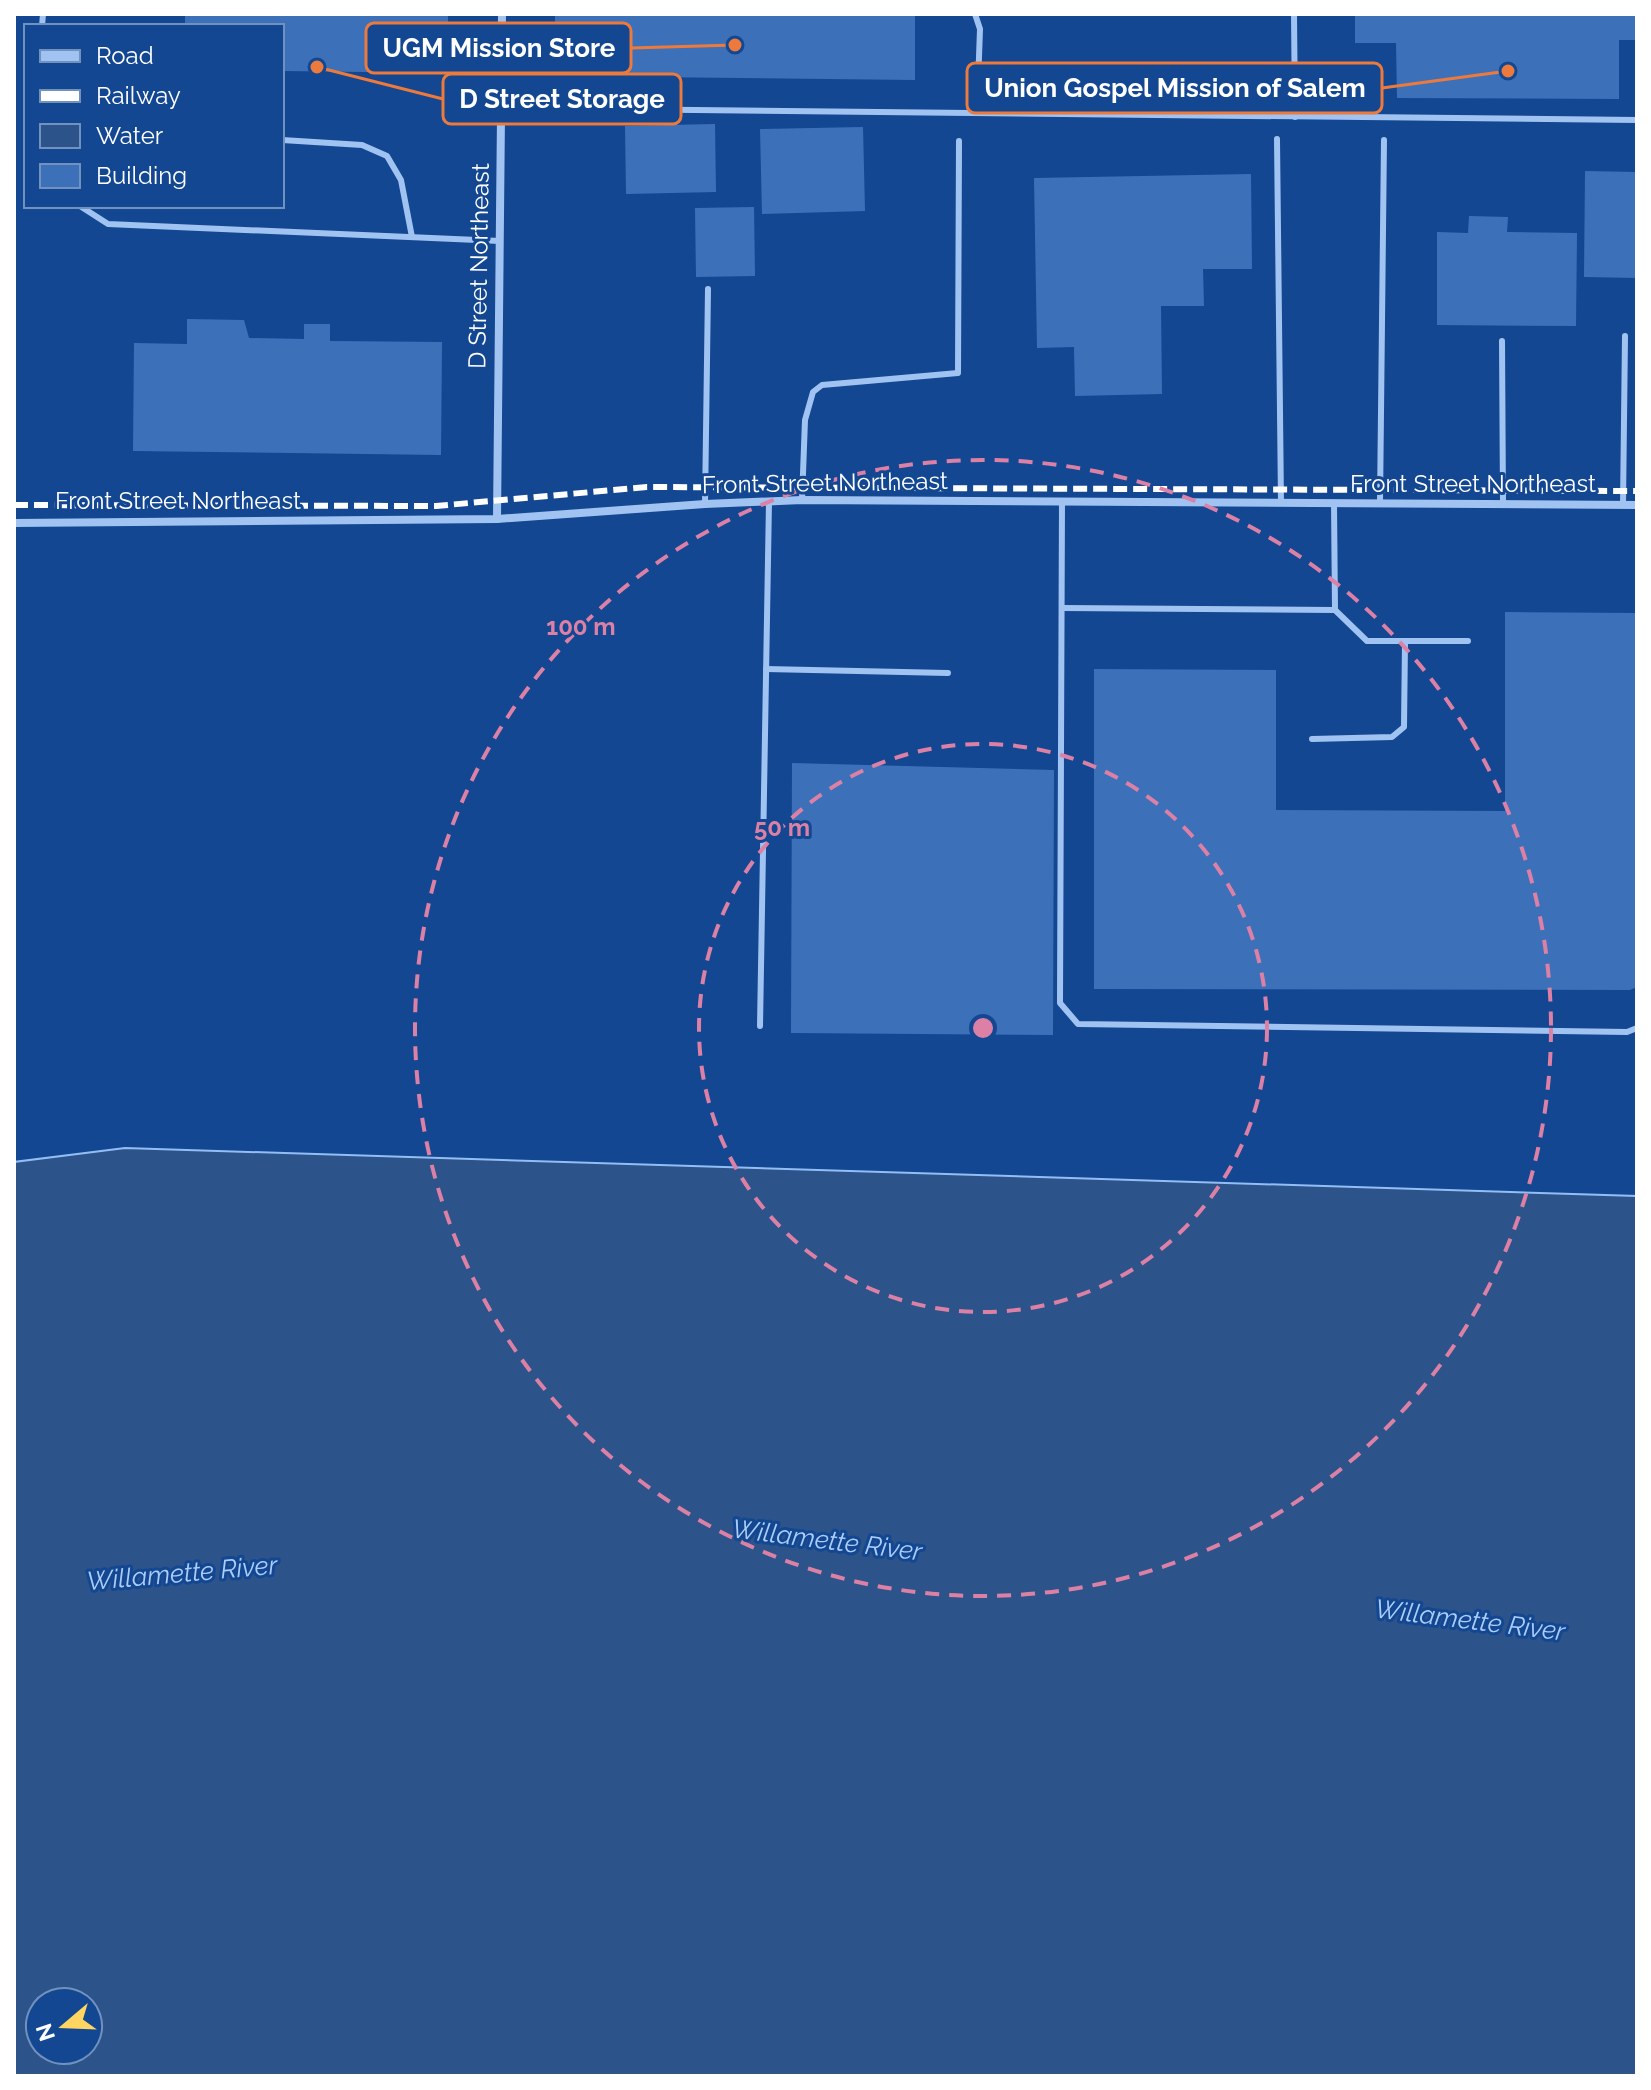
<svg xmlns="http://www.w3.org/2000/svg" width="1651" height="2090" font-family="Raleway,sans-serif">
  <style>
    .water { fill: #2c538a; stroke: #92bef5; stroke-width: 2; fill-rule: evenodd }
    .building { fill: #3c71ba }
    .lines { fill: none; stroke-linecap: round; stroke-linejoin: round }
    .service { stroke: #a0c3f2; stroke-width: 6 }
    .minor { stroke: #a0c3f2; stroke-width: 8 }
    .rail { stroke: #fff; stroke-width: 6; stroke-dasharray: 14 6; stroke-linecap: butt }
    .ring { fill: none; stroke: #dd80a5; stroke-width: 4; stroke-dasharray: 14 10 }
    .labels { text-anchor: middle; stroke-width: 6; stroke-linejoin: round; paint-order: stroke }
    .street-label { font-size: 24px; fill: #fff; stroke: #134792 }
    .water-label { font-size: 26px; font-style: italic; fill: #accdf9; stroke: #134792 }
    .centre { fill: #dd80a5; stroke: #134792; stroke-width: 4 }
    .ring-label { font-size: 24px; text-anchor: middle; font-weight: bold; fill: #dd80a5; stroke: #134792; stroke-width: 6; stroke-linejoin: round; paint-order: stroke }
    .leader { fill: none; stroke: #ed7a3d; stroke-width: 3 }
    .callout-dot { fill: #ed7a3d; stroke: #134792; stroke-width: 3 }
    .callout { fill: #134792; stroke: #ed7a3d; stroke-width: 3 }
    .callout-label { font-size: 26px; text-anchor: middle; font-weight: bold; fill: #fff }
  </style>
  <rect width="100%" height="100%" fill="#134792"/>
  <path class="water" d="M125,1148L1637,1196V2076H14V1162ZM40,2002H88V2050H40Z"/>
  <g class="building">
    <path d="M185,14H448V73L282,71V26H185Z"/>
    <path d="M555,14H915V80L555,76Z"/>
    <path d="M1355,14H1637V40H1619V99L1397,98L1396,43H1355Z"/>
    <path d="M715,124L716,192L626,194L625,126Z"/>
    <path d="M863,127L865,211L762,214L760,129Z"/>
    <path d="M1585,171L1637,172V278L1584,277Z"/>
    <path d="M1251,174L1252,269H1203L1204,306H1161L1162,394L1075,396L1074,347L1037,348L1034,178Z"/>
    <path d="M754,207L755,276L696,277L695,208Z"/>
    <path d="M1469,216L1508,217L1507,232L1577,233L1576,326L1437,325V232L1468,233Z"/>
    <path d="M187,319L244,320L249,338L304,339V324H330V341L442,342L441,455L133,451L134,343L187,344Z"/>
    <path d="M1505,612L1637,613V987L1630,990L1094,989V669L1276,670V810L1505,811Z"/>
    <path d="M792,763L1054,770L1053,1035L791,1033Z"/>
  </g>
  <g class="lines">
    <g class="service">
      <path d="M975,14L980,29L977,113"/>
      <path d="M1294,14L1295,117"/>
      <path d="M42,26L43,14"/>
      <path d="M501,108L1637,120"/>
      <path d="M1277,139L1281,503"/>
      <path d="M282,140L362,145L387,156L401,180L412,237"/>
      <path d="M80,206L108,224L500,241"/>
      <path d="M1502,341L1503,504"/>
      <path d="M802,500L805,420L813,392L822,385L958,373L959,141"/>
      <path d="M1062,501L1060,1003L1078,1024L1627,1032L1637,1028"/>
      <path d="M1380,503L1384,140"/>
      <path d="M705,504L708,289"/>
      <path d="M1623,505L1625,336"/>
      <path d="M1062,608L1335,610L1334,503"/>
      <path d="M1335,610L1367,641H1468"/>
      <path d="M766,669L948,673"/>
      <path d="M1312,739L1392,737L1404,727L1405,641"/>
      <path d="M760,1026L769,501"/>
    </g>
    <g class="minor">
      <path d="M497,519L502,14"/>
      <path d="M14,523L497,519L705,504L802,500L1637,505"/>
    </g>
    <path class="rail" d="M14,505L436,506L647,487L1637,491"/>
  </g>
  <g class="ring">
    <circle cx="983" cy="1028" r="284"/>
    <circle cx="983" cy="1028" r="568"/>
  </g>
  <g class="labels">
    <g class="street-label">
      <text transform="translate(479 266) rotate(-89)" y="8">D Street Northeast</text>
      <text transform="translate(825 483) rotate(-1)" y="8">Front Street Northeast</text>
      <text x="1473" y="492">Front Street Northeast</text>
      <text x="178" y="509">Front Street Northeast</text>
    </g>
    <g class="water-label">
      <text transform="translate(827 1540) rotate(7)" y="9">Willamette River</text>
      <text transform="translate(182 1573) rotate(-5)" y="9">Willamette River</text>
      <text transform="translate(1470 1620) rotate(7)" y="9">Willamette River</text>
    </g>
  </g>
  <circle cx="983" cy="1028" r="12" class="centre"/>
  <g class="ring-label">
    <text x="581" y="635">100 m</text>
    <text x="782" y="836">50 m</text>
  </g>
  <path class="leader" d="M735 45L631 48M1508 71L1382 88M317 67L443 99"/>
  <g class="callout-dot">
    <circle cx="735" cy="45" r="8"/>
    <circle cx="1508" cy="71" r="8"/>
    <circle cx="317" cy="67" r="8"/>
  </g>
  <g class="callout">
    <rect x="366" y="23" width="265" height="50" rx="8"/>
    <rect x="967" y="63" width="415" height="50" rx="8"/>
    <rect x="443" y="74" width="238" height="50" rx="8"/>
  </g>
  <g class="callout-label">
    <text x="499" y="57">UGM Mission Store</text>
    <text x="1175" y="97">Union Gospel Mission of Salem</text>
    <text x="562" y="108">D Street Storage</text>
  </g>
  <rect width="1651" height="2090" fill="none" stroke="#ffffff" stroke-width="32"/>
  <rect x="24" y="24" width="260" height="184" fill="#134792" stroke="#7191be" stroke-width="2"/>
  <rect x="40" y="50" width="40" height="12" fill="#a0c3f2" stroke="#7191be" stroke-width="2"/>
  <text x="96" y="64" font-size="24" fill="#ffffff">Road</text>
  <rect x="40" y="90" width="40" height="12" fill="#ffffff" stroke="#7191be" stroke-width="2"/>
  <text x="96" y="104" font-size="24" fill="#ffffff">Railway</text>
  <rect x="40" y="124" width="40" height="24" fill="#2c538a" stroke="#7191be" stroke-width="2"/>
  <text x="96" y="144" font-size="24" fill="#ffffff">Water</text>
  <rect x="40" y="164" width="40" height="24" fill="#3c71ba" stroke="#7191be" stroke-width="2"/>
  <text x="96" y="184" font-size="24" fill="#ffffff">Building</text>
  <g transform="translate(64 2026) rotate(251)"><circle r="38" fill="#134792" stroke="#7191be" stroke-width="2"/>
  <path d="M0-6L14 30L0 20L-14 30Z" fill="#ffd561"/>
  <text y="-12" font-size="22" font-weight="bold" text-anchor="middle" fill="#ffffff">N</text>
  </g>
</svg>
